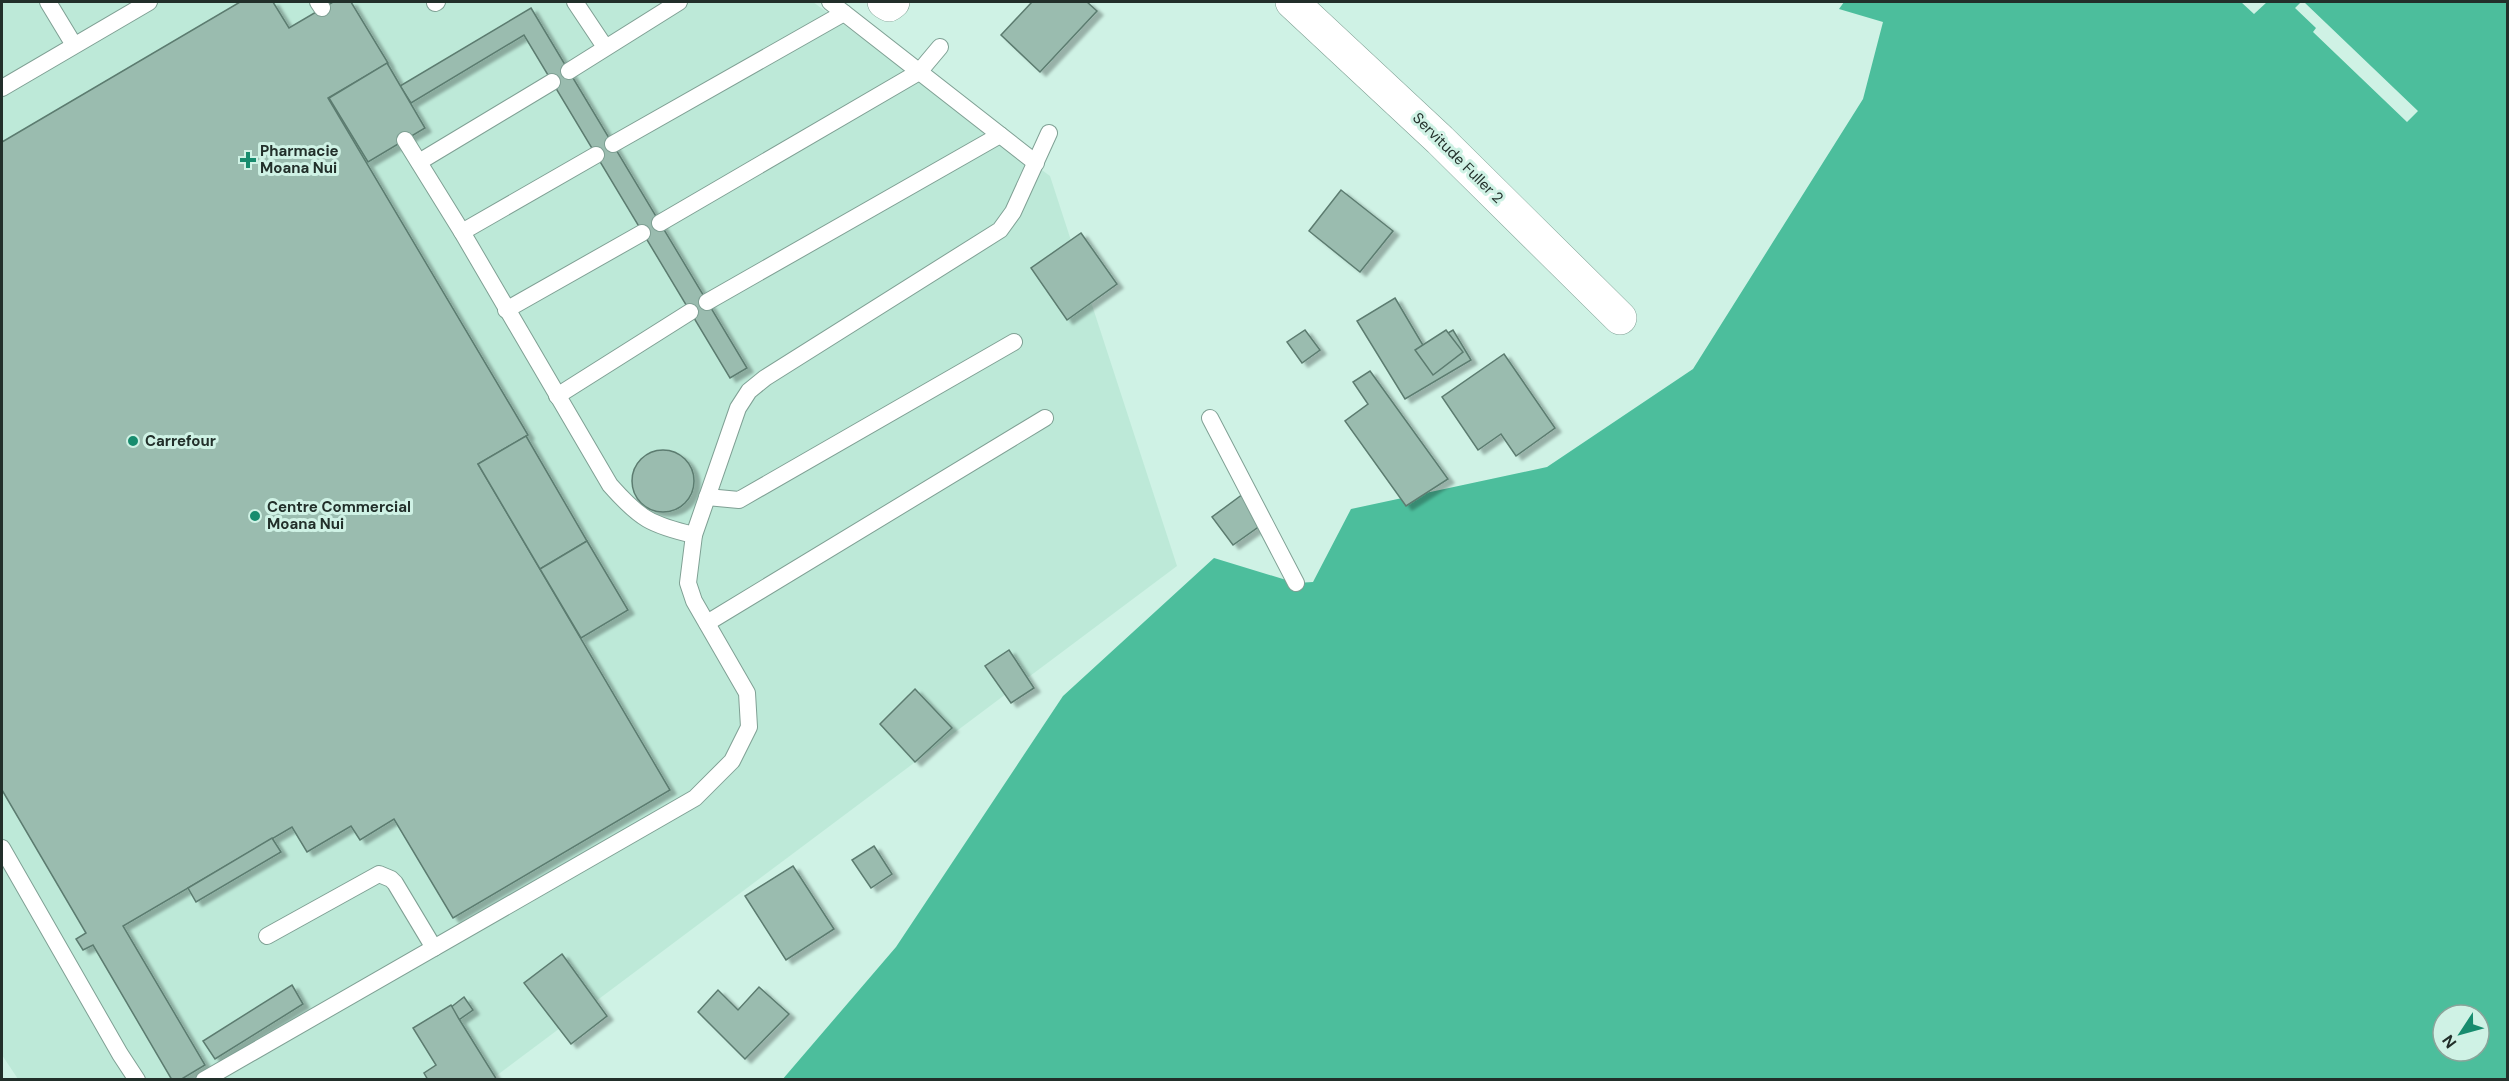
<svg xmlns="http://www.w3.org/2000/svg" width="2509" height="1081" font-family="'DM Sans',sans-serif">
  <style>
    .built { fill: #bde9d8 }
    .water { fill: #4cbe9c; fill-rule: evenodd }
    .pier { fill: #cff2e5 }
    .building { fill: #9abcaf; stroke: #5c7c70; stroke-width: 1.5; filter: url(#shadow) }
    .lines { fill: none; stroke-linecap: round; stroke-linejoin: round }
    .lane-casing { stroke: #7fa094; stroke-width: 18 }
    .street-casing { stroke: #7fa094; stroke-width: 34 }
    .lane { stroke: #fff; stroke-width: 16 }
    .street { stroke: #fff; stroke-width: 33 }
    .poi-dot { fill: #178c6e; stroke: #cff2e5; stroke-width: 2 }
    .labels { text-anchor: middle; stroke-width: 6; stroke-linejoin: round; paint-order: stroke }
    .poi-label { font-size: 15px; font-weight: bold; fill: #222f2a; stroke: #cff2e5; text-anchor: start }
    .street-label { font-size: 15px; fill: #222f2a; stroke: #cff2e5 }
  </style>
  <defs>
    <filter id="shadow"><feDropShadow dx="6" dy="4" stdDeviation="1.5" flood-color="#0004"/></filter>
  </defs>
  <rect width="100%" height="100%" fill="#cff2e5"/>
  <path class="built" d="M2,2H813L1050,176L1177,566L492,1079H18L2,1055Z"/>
  <path class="water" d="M1844,2H2241L2254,14L2267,2H2507V1079L782,1080L896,947L1063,696L1214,558L1296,583L1313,582L1351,509L1547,467L1693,369L1863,99L1883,22L1839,9ZM2443,1015H2479V1051H2443Z"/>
  <path class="pier" d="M2301,2H2304L2418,111L2407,122L2313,32L2316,28L2295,8Z"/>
  <g class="building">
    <path d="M240,2H273L289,28L333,2H351L388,63L328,98L528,435L478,464L670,790L453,918L394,819L360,840L351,826L307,852L292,827L123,926L205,1065L180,1080H172L93,945L83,950L76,939L86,933L2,790V142Z"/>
    <path d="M1032,2H1087L1097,11L1040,72L1001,35Z"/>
    <path d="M531,8L747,368L730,378L524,35L411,103L400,86Z"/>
    <path d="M387,63L425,128L368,162L329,98Z"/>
    <path d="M1341,190L1393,231L1360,272L1309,231Z"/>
    <path d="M1081,233L1117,284L1067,320L1031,268Z"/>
    <path d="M1395,298L1424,347L1453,330L1471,360L1405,399L1357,321Z"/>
    <path d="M1305,330L1320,350L1302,363L1287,342Z"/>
    <path d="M1446,330L1463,352L1433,375L1415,350Z"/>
    <path d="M1504,354L1555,428L1516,456L1501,434L1478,450L1442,397Z"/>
    <path d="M1370,371L1448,479L1406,506L1345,421L1368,404L1353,382Z"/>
    <path d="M526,436L587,541L540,569L478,464Z"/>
    <circle cx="663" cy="481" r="31"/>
    <path d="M1243,494L1264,523L1233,545L1212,517Z"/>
    <path d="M587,541L628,610L581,638L540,569Z"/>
    <path d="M1009,650L1034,688L1011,703L985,666Z"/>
    <path d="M915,689L952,728L915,762L880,724Z"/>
    <path d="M272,838L281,852L196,902L188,888Z"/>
    <path d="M874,846L892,874L871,888L852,860Z"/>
    <path d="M793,866L834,929L786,960L745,896Z"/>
    <path d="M562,954L607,1016L571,1044L524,983Z"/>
    <path d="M292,985L303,1004L215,1059L203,1041Z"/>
    <path d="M759,987L789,1014L745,1059L698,1012L718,990L738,1010Z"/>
    <path d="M464,997L473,1010L450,1026L441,1015Z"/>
    <path d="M451,1005L459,1019L497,1080H428L424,1073L436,1065L413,1028Z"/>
  </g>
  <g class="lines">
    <defs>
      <g id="lane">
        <path d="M48,2L74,45"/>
        <path d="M318,2L322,8"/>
        <path d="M575,2L605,47"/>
        <path d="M830,2L1036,163"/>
        <path d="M435,3L437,2"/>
        <path d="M569,71L679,2"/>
        <path d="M2,88L149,2"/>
        <path d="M405,140L462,232L610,485C640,519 651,525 694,535"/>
        <path d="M613,144L844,13"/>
        <path d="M419,162L552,82"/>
        <path d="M660,223L919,72L940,47"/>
        <path d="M462,232L596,155"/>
        <path d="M707,302L1000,135"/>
        <path d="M506,310L642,233"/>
        <path d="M557,396L690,312"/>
        <path d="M1210,418L1296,583"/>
        <path d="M707,497L739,500L1014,342"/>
        <path d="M707,623L1045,418"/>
        <path d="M2,848L120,1054L137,1080"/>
        <path d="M267,936L379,874L391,879L395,883L434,948"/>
        <path d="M204,1080L695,798L732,761L749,727L747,693L694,601L688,583L694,535L738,408L749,391L765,378L1000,230L1013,212L1049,133"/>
      </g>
      <g id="street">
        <path d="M884,2L889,5L893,2"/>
        <path d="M1292,2L1440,140L1620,318"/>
      </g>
    </defs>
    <use href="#lane" class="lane-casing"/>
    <use href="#street" class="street-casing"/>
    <use href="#lane" class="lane"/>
    <use href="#street" class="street"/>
  </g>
  <g class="poi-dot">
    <path d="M245 151h6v6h6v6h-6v6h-6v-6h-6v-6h6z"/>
    <circle cx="133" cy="441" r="6"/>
    <circle cx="255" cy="516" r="6"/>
  </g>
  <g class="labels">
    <g class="poi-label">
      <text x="260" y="156">Pharmacie<tspan x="260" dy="17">Moana Nui</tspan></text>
      <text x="145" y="446">Carrefour</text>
      <text x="267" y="512">Centre Commercial<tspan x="267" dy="17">Moana Nui</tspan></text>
    </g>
    <g class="street-label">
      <text transform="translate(1458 158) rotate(45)" y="5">Servitude Fuller 2</text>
    </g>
  </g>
  <rect width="2509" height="1081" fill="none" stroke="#222f2a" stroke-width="6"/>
  <g transform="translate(2461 1033) rotate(234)"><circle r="28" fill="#cff2e5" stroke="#8aa49a" stroke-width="1.5"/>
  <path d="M0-4.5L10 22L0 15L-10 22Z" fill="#178c6e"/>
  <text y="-9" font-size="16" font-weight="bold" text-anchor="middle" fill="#222f2a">N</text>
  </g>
</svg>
